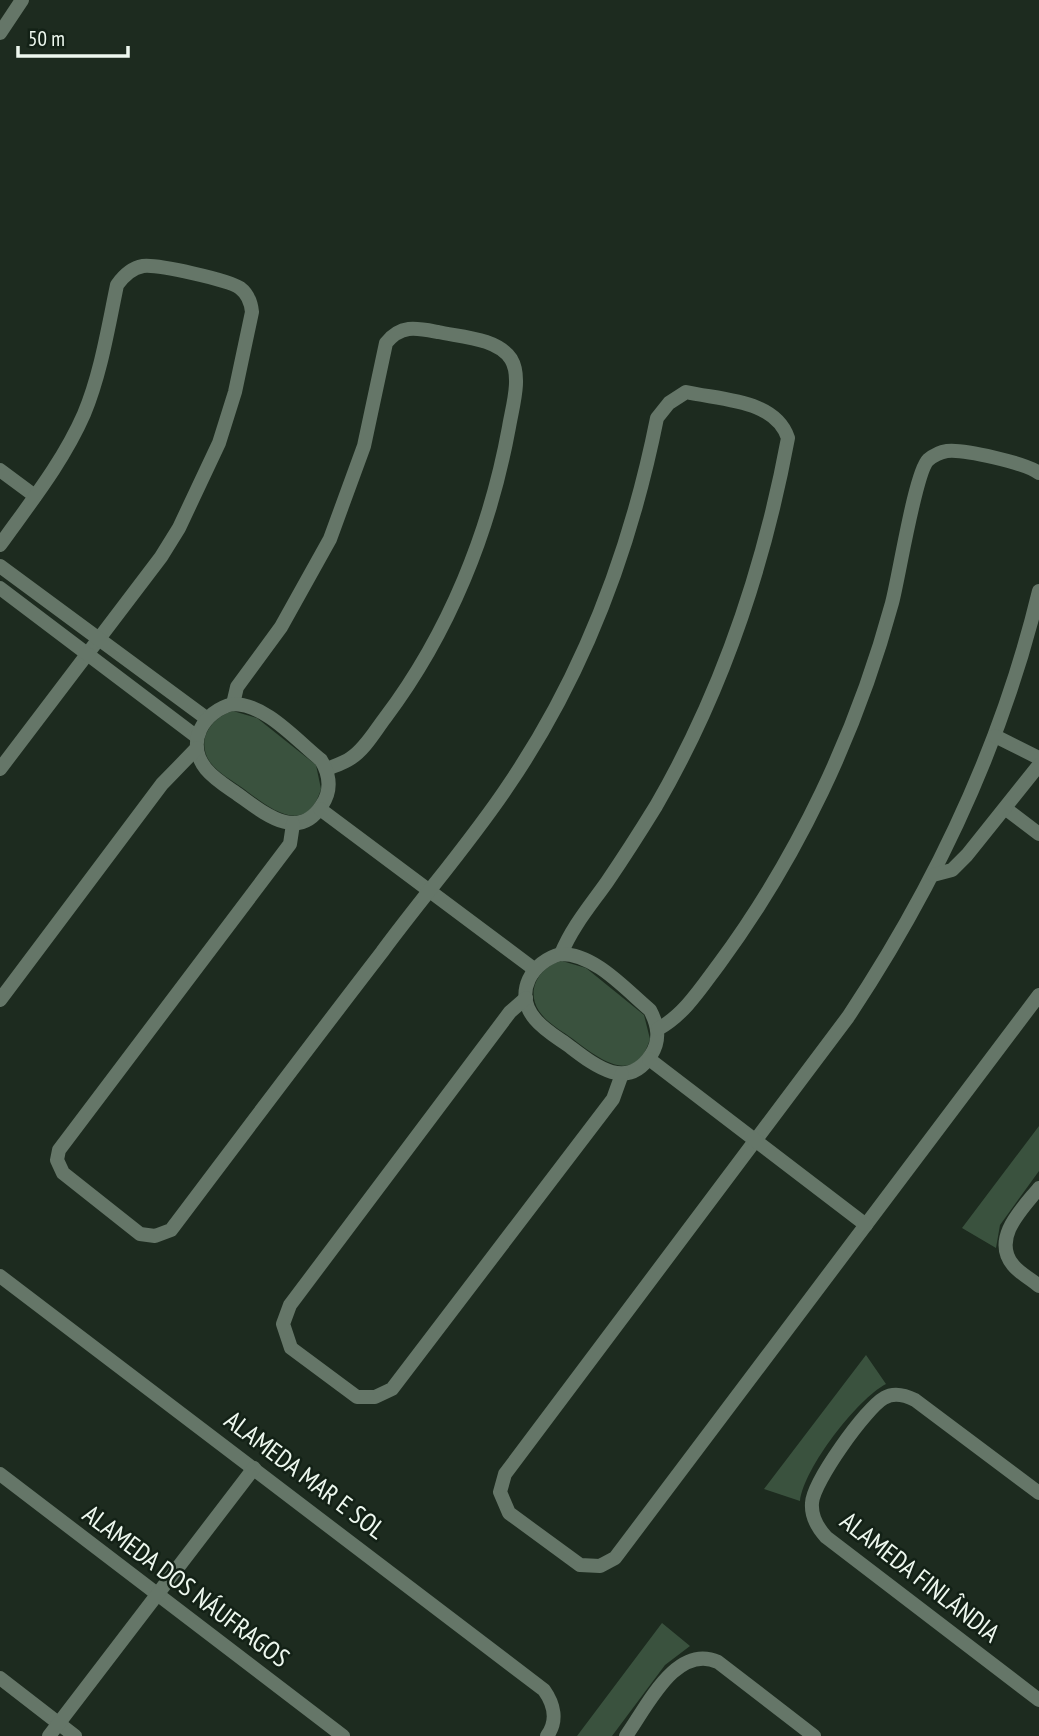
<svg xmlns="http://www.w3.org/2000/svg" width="1039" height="1736" font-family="'PT Sans Narrow',sans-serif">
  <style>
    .green { fill: #3a523e }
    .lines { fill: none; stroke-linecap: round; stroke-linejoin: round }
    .minor { stroke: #657668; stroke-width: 14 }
    .labels { text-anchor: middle; stroke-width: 5; stroke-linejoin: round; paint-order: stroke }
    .street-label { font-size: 26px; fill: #eef8ef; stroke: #132116 }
  </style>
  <rect width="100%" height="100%" fill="#1d2b1f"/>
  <g class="green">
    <path d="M233,711L257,718L316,765L321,789C306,838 269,808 244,789C233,781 218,773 210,762C195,740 212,717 233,711Z"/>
    <path d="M562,961L586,968L644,1015L650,1039C635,1088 598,1058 573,1039C562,1031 547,1023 539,1011C525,990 540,966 562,961Z"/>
    <path d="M1039,1126V1171L1000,1225L996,1248L962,1228Z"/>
    <path d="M866,1355L886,1384C857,1399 804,1468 800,1501L764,1489Z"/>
    <path d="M662,1623L690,1646L665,1665L612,1736H577Z"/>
  </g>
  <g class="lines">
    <g class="minor">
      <path d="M0,33L22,0"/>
      <path d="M0,470L35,496"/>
      <path d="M0,545C30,503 63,462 84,414C101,373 108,328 117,285C124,275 132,268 143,266C157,264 229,280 240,288C248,294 251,302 252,312L235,392L219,443L179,528L161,557L0,769"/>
      <path d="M0,566L206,718"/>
      <path d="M0,588L197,737"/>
      <path d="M1039,591C1002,745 935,886 848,1017L505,1474L500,1492L509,1513L580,1565L600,1566L615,1558L1039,995"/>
      <path d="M233,704L237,687L281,627L330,539L364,446L386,343C401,324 417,328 438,332C461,337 497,338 511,359C522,377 512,408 509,427C490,531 449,633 385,718C375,731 365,749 351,758C344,763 334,766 327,769"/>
      <path d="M233,704C266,704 296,740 321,760C330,775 332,790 322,805C299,842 265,814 240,796C229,788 215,780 206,769C185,743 203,711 233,704Z"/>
      <path d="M995,736L1039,758"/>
      <path d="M320,809L534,969"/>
      <path d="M1006,809L1039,834"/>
      <path d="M293,824L290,844L59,1150L57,1160L63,1173L140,1234L155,1236L171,1230C241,1137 311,1044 382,952C424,895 471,842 510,783C585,672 631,548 657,418L669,403L686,392C720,400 775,399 788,438C764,567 722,692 656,806C640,832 624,857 607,882C590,906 572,927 561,954"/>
      <path d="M933,875L952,870L967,855L1039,765"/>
      <path d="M561,954C595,954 625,989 650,1010C658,1025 661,1040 651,1055C627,1092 594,1065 569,1046C558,1038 544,1030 535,1019C513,993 532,961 561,954Z"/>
      <path d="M526,998L510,1012L290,1305L283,1324L291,1348L357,1397H375L392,1389L613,1099L622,1074"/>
      <path d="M0,1000L162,784L197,748"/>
      <path d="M658,1029C684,1015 701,988 719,964C798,857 857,732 892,603C899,577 915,473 928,460C934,455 940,452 947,451C964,449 1025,463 1039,473"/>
      <path d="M649,1059L866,1225"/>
      <path d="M1039,1188C1023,1208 991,1238 1013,1265C1019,1273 1031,1279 1039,1286"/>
      <path d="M0,1276L544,1690C554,1704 558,1721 547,1736"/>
      <path d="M0,1474L343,1736"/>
      <path d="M1039,1493L915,1400C905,1395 894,1392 884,1398C866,1408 813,1482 812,1503C811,1516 817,1527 826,1537L1039,1700"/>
      <path d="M0,1678L75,1736"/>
      <path d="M49,1736L254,1468"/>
      <path d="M626,1736C647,1707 676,1643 718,1662L814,1736"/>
    </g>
  </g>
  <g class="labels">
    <g class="street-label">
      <text transform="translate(305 1475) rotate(37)" y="9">ALAMEDA MAR E SOL</text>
      <text transform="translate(920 1577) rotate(38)" y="9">ALAMEDA FINLÂNDIA</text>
      <text transform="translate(186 1586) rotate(37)" y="9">ALAMEDA DOS NÁUFRAGOS</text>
    </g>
  </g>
  <path d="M18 46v10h110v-10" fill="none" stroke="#eef8ef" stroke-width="3.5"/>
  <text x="28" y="46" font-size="21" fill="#eef8ef" stroke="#132116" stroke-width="5" paint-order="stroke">50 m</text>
</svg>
